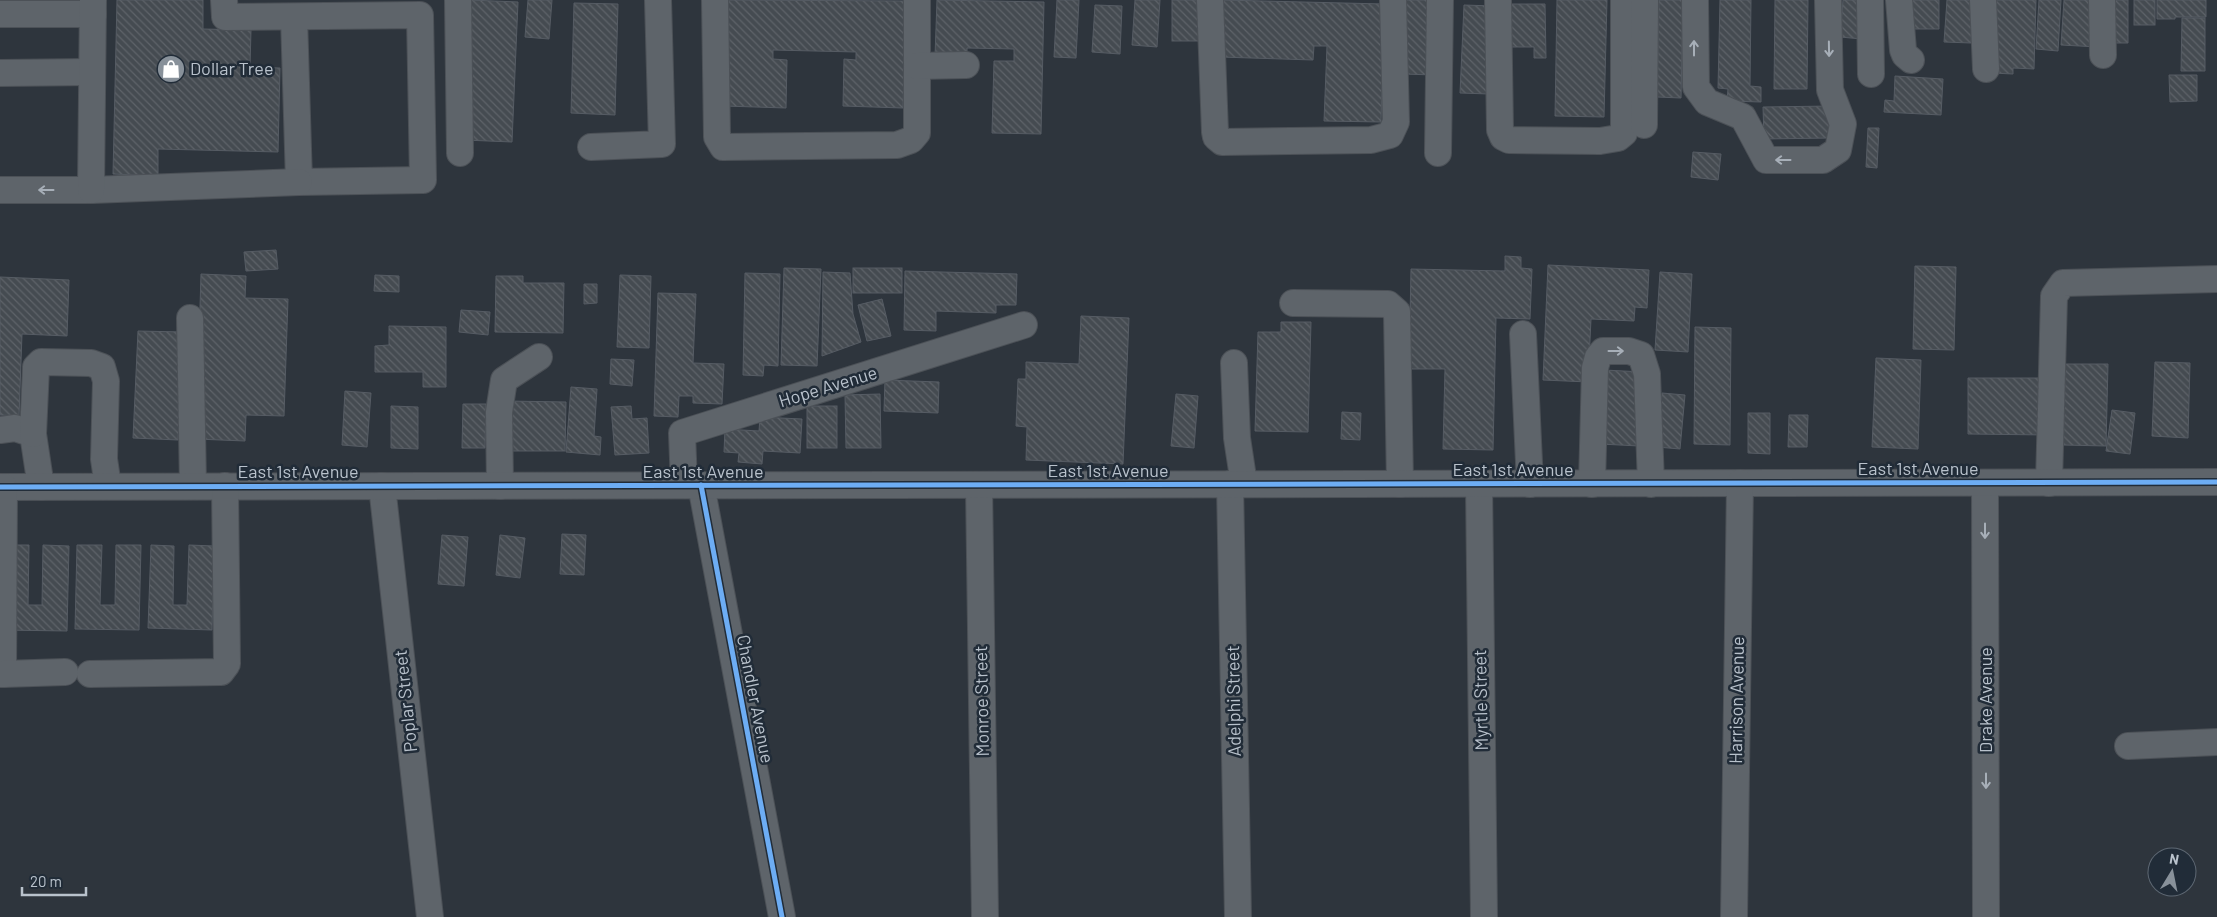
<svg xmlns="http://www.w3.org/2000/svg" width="2217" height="917" font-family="Barlow,sans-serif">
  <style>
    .building { fill: url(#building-back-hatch); stroke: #565c64 }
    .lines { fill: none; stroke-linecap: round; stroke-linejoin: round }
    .minor-casing { stroke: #4c5157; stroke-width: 28 }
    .minor { stroke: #5e646a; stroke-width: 26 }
    .cycleway-casing { stroke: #212c38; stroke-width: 8 }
    .cycleway { stroke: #6dadf4; stroke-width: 5 }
    .oneway { stroke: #a7afb8 }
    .labels { text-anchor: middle; stroke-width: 5; stroke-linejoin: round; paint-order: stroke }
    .poi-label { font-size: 18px; fill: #b9c2cc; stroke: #212c38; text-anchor: start }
    .street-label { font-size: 18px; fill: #b9c2cc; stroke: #212c38 }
  </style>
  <defs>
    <pattern id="building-back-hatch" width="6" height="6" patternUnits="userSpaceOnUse" patternTransform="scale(1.25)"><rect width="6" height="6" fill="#454b51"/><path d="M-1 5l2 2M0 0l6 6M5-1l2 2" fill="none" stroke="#5e6369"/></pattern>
  </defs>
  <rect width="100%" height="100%" fill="#2e353d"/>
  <g class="building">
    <path d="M117,0H203V29L251,30L250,67L280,68L278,152L158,149V176L113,174Z"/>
    <path d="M470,0L518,2L512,142L464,140Z"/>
    <path d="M528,0H552L549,39L525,37Z"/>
    <path d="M727,0L906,1L903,108L843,106L844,59L856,60V52L773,50V59L787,60L786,108L724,106Z"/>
    <path d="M937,0L1044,2L1041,134L992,133L994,61H1014V49L967,48V57L935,56Z"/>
    <path d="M1057,0H1079L1076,58L1054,57Z"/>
    <path d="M1135,0H1160L1157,47L1132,45Z"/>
    <rect x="1172" y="0" width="27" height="41"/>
    <path d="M1222,0L1384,4L1381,122L1324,121L1327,46H1314L1313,60L1220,57Z"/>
    <path d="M1405,0H1428L1434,75L1403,74Z"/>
    <path d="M1557,0H1607L1604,117L1555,116Z"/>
    <path d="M1659,0H1683L1681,98L1657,97Z"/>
    <path d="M1720,0H1751L1750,86L1761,87V102L1727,101L1728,89L1718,88Z"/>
    <path d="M1775,0H1808L1807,89H1774Z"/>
    <path d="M1843,0H1865L1862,39L1840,37Z"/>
    <path d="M1907,0H1939V29H1908Z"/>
    <path d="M1947,0H1974L1971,43L1944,42Z"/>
    <path d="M1994,0H2036L2034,69L2013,68V74L1992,73Z"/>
    <path d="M2039,0H2061L2058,51L2036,49Z"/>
    <path d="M2064,0H2102L2098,47L2061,45Z"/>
    <path d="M2108,0H2128V43H2109Z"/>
    <rect x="2134" y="0" width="21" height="25"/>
    <path d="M2157,0H2206V17H2175V19H2157Z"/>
    <path d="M574,3L618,4L615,115L571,113Z"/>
    <path d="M1507,4H1545L1546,58H1534V47H1508Z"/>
    <path d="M1095,5L1122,6L1120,54L1092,52Z"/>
    <path d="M1464,5L1493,6L1489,94L1460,93Z"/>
    <path d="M2182,18H2205V71H2181Z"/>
    <path d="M2169,75H2197V101L2170,102Z"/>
    <path d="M1895,76L1943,79L1941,115L1884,112L1885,100L1894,101Z"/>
    <path d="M1831,106V138L1764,139L1763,107Z"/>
    <path d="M1868,128H1879L1877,168L1866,167Z"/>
    <path d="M1693,152L1721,154L1718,180L1691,177Z"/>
    <path d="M276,250L278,269L246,271L244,252Z"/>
    <path d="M1505,256L1521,257V268L1532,269L1530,319L1496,318L1493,450L1443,449L1445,369H1409L1411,269L1505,271Z"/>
    <path d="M1548,265L1649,270L1647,308L1635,307L1634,321L1591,319L1588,382L1543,380Z"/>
    <path d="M1915,266L1956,267L1954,350L1913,349Z"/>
    <path d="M784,268L821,269L817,366L781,365Z"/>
    <rect x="853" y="268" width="49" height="25"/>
    <path d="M905,271L1017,274L1016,305H996V313L936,311V331L904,330Z"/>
    <path d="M823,272L850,273L853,314L861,342L822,356Z"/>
    <path d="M1660,272L1692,274L1688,352L1655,350Z"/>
    <path d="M745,273L780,274L778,366L764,365L763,376L743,375Z"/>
    <path d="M201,274L246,276L245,298L288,299L284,416L246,415L245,441L196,439Z"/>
    <path d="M375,275L399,276V292L374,291Z"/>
    <path d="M620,275L651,276L649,348L617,347Z"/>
    <path d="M496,276H523V283H564L563,333L495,332Z"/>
    <path d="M0,277L69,280L67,336L22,334L19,416L0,415Z"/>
    <path d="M584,284H597V303L584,304Z"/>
    <path d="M658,293L696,294L693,363L724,364L722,404L693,403V396H679L678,417L654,416Z"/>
    <path d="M882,299L891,336L867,341L858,305Z"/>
    <path d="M461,310L490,312L488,335L459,332Z"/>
    <path d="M1081,316L1129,318L1123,464L1026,460L1027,427L1016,426L1018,379H1026V362L1079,364Z"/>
    <path d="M1281,322H1311L1308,432L1255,431L1258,332H1281Z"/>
    <path d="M389,326L446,327V387H423V372H375V346L389,345Z"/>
    <path d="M1695,327L1731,328L1730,445L1694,444Z"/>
    <path d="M138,331L183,332L178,440L133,438Z"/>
    <path d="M1876,358L1921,360L1918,449L1872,447Z"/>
    <path d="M611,359L634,360L632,386L610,384Z"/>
    <path d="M2155,362L2190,363L2188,438L2152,436Z"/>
    <path d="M2065,364H2108L2106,446L2063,445Z"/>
    <path d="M1604,370L1643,372L1639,446L1600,444Z"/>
    <path d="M1968,378H2047V435L1968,434Z"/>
    <path d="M885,380L939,382L938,413L884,411Z"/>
    <path d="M571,387L597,389L594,436L601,437L600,455L566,452Z"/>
    <path d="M345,391L371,393L367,447L342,445Z"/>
    <path d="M1662,393L1685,395L1680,449L1657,447Z"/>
    <path d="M880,394L881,448H846L845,395Z"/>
    <path d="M1176,394L1198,396L1194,448L1171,446Z"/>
    <path d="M507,401L566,402L565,451H507Z"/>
    <path d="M463,404H486L485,448H462Z"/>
    <path d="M391,406L418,407V449L391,448Z"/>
    <path d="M631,406L632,419L647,418L649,453L615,455L611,407Z"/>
    <rect x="807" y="406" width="30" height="42"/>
    <path d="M2112,410L2135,413L2130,454L2106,451Z"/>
    <path d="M1342,412L1361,413L1360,440L1341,439Z"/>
    <path d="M1748,413H1770V454L1748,453Z"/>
    <path d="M1789,415H1808L1807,447H1788Z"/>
    <path d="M760,417L802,419L800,453L763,451L762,464L738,462L739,453L724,452L725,429L759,431Z"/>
    <path d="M562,534L586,535L584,575L560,574Z"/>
    <path d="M442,535L468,537L464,586L438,584Z"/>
    <path d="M500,535L525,538L520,578L496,575Z"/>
    <path d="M4,545H29L28,605H42L43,545L69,546L67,631L3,630Z"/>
    <path d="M77,545H102L100,605H115L116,545H141L139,630L75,629Z"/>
    <path d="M151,545L174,546L173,605H187L189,545L214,546L212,630L148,628Z"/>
  </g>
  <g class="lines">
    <defs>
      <g id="minor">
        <path d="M224,0L225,17L420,15L423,180L299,182L294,17"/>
        <path d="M458,0L460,153"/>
        <path d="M715,0L717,137L723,147L897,145L911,140L917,133V0"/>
        <path d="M1210,0L1215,132L1216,137L1222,142L1371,140L1390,135L1396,122L1393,0"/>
        <path d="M1498,0L1500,130L1503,137L1509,140L1600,141L1618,138L1624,133V0"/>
        <path d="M1695,0L1696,87L1707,102L1743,117L1766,160H1823L1838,150L1843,124L1830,90L1828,0"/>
        <path d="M1870,0L1871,74"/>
        <path d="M1899,0L1903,50L1905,55L1911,60"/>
        <path d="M1983,0L1986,69"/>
        <path d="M2102,0L2103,55"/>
        <path d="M0,14H93"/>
        <path d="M917,66L966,65"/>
        <path d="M0,73L92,72"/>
        <path d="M1644,125L1645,0"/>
        <path d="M591,147L662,144L658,0"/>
        <path d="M1438,153L1440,0"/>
        <path d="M0,190H91L299,182"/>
        <path d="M91,190L93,0"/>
        <path d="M1293,303L1388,304L1397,312L1400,484"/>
        <path d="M190,318L193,486"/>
        <path d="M1523,334L1530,484"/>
        <path d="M1234,363L1237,438L1244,484"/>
        <path d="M0,430L15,428L33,434L41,487"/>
        <path d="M33,434L36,367L41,362L91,363L102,367L106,381L104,459L108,486"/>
        <path d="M1985,483L1986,917"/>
        <path d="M2049,483L2054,296L2063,283L2217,279"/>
        <path d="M1230,484L1238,917"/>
        <path d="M1479,484L1484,917"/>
        <path d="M1592,484L1595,368L1598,357L1603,351H1629L1641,355L1647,374L1651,484"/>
        <path d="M684,485L682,433L1024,325"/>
        <path d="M701,485L782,917"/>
        <path d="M979,485L985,917"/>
        <path d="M382,486L430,917"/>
        <path d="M500,486L499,412L504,380L539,357"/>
        <path d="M0,487L2217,482"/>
        <path d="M0,674H3L4,487"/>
        <path d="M3,674L65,672"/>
        <path d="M90,674L221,672L227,664L225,486"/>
        <path d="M2128,746L2217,742"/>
        <path d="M1734,917L1740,483"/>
      </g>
    </defs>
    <use href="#minor" class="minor-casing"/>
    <use href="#minor" class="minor"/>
    <defs>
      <g id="cycleway">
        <path d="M701,485L782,917"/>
        <path d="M0,487L2217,482"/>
      </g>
    </defs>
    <use href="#cycleway" class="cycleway-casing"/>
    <use href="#cycleway" class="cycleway"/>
  </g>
  <defs><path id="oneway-shaft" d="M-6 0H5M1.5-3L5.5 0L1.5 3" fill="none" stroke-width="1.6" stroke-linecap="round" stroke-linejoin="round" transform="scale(1.25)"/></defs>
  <g class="oneway">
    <use href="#oneway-shaft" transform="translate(1694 48) rotate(-90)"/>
    <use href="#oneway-shaft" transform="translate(1829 49) rotate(89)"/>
    <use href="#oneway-shaft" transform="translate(1783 160) rotate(180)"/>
    <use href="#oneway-shaft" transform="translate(46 190) rotate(180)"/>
    <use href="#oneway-shaft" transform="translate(1616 351)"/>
    <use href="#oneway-shaft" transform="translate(1985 531) rotate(90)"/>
    <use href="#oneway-shaft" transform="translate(1986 781) rotate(90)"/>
  </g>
  <defs>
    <symbol id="shop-disc" viewBox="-11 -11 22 22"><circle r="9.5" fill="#88919a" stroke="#212c38"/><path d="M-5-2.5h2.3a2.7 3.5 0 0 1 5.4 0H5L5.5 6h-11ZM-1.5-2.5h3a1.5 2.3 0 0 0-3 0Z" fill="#fff"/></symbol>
  </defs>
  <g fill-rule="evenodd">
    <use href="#shop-disc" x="155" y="53" width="32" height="32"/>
  </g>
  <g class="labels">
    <g class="poi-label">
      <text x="190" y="75">Dollar Tree</text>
    </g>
    <g class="street-label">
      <text transform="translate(828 387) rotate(-17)" y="6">Hope Avenue</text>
      <text x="1918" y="475">East 1st Avenue</text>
      <text x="1513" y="476">East 1st Avenue</text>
      <text x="1108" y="477">East 1st Avenue</text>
      <text x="298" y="478">East 1st Avenue</text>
      <text x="703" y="478">East 1st Avenue</text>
      <text transform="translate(755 699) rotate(79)" y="6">Chandler Avenue</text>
      <text transform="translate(1481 700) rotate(-91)" y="6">Myrtle Street</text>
      <text transform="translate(1737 700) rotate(-89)" y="6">Harrison Avenue</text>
      <text transform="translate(1986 700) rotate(-90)" y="6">Drake Avenue</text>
      <text transform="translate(406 701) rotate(-96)" y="6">Poplar Street</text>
      <text transform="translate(982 701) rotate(-91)" y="6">Monroe Street</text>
      <text transform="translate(1234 701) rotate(-91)" y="6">Adelphi Street</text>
    </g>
  </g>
  <g transform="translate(2172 872) rotate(10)"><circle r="24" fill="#212c38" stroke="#5e6873"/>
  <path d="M0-4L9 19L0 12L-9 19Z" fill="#88919a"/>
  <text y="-8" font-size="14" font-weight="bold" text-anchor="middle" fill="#b9c2cc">N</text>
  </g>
  <path d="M22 887v8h64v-8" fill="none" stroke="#b9c2cc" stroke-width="2.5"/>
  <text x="30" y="887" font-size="15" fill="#b9c2cc" stroke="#212c38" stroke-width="4" paint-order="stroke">20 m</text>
</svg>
